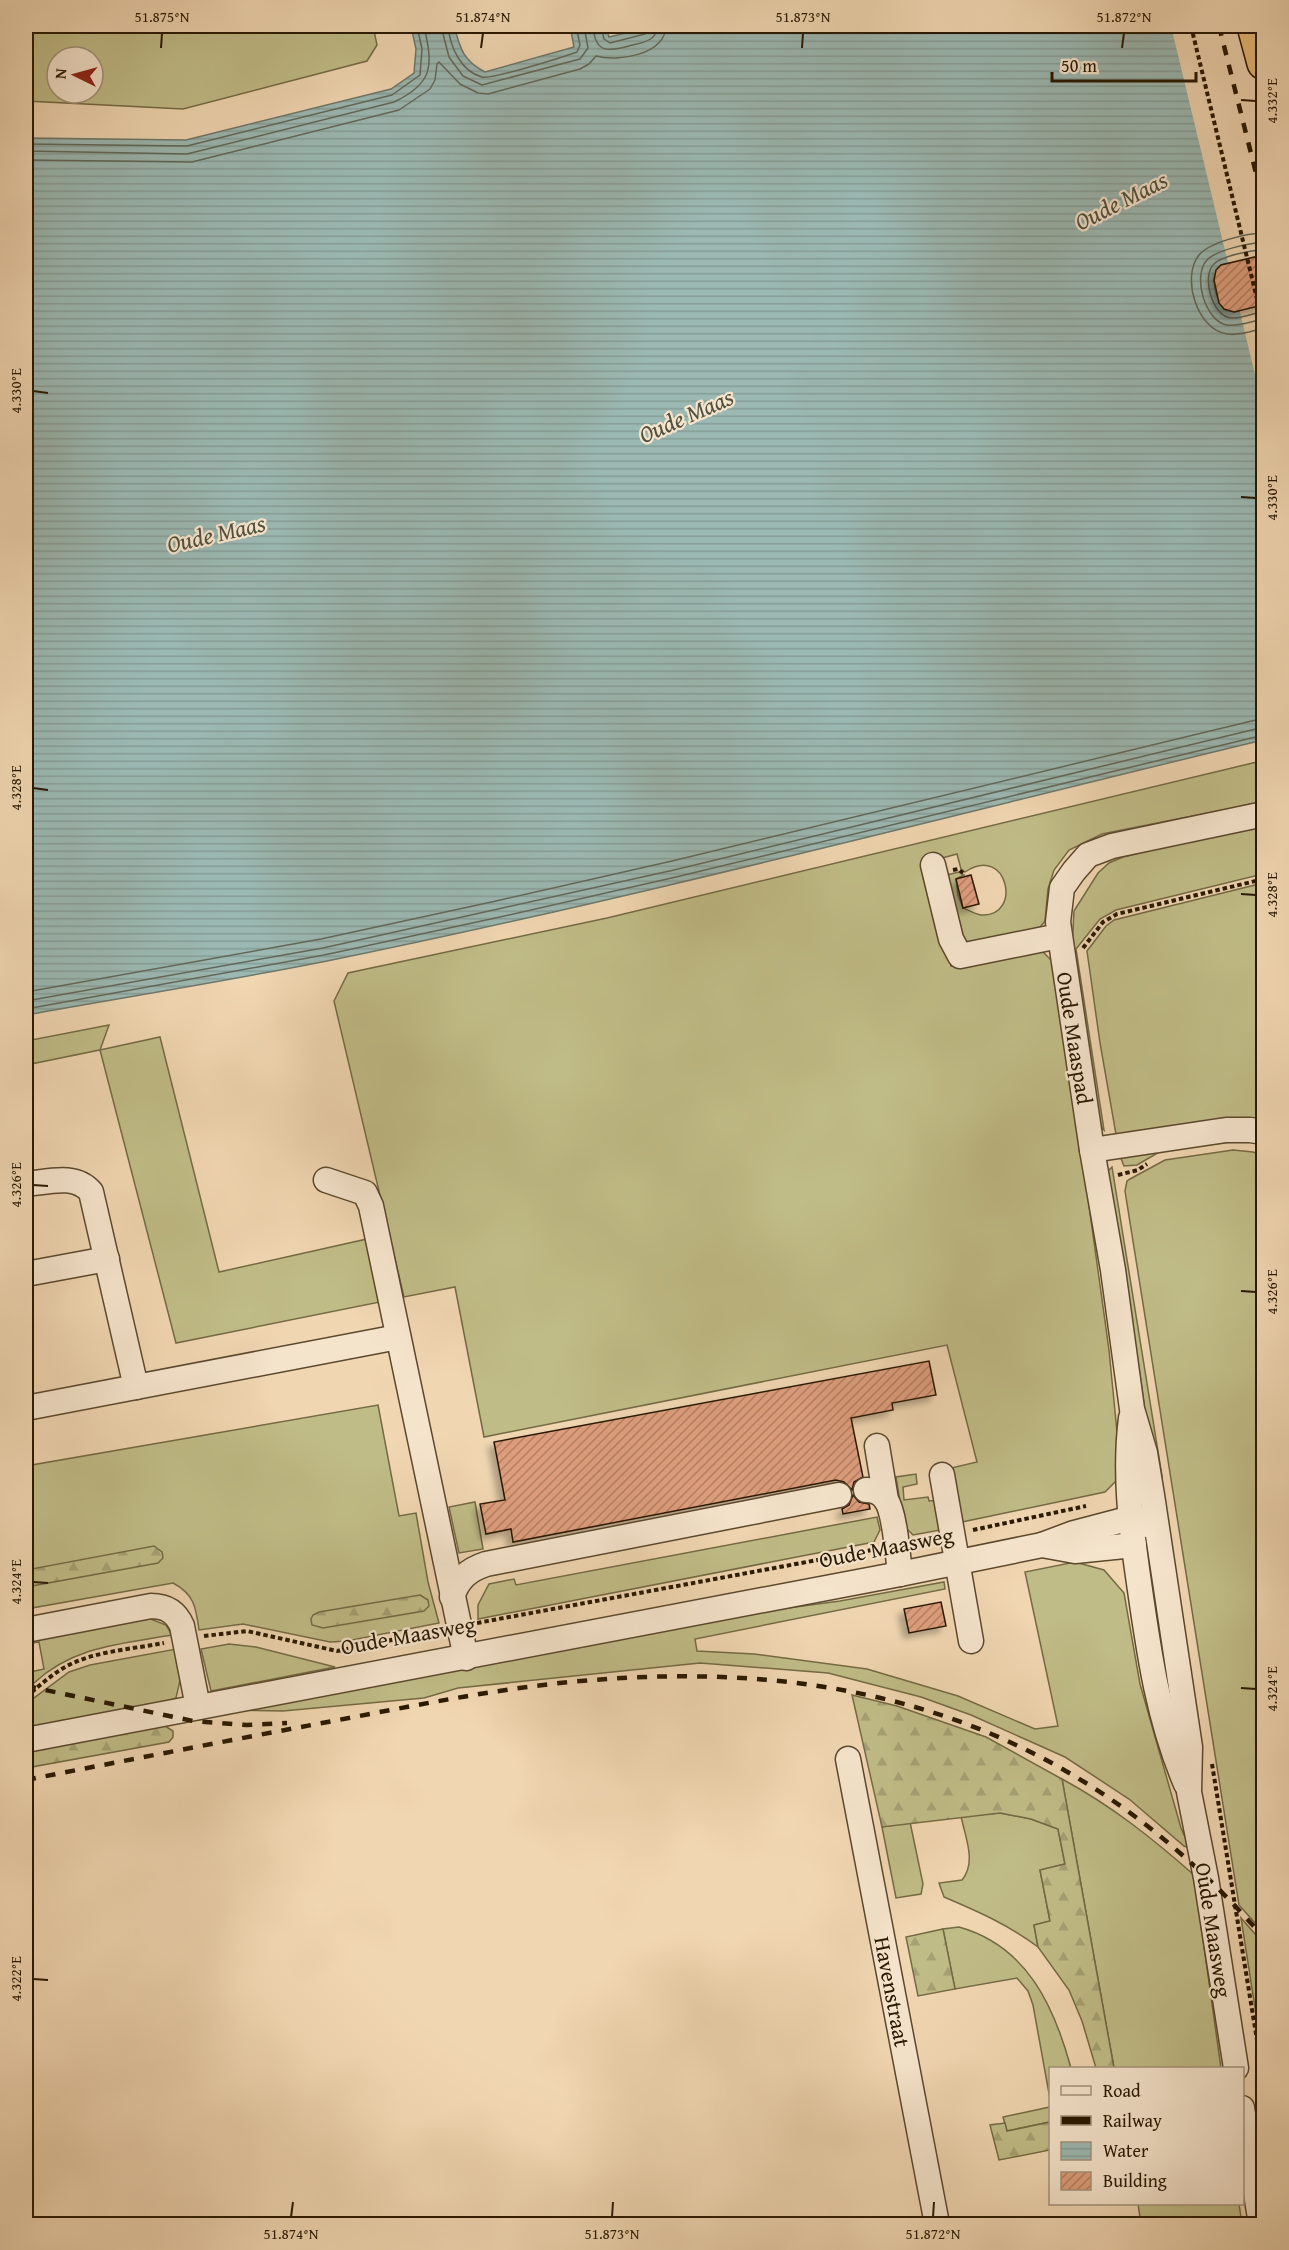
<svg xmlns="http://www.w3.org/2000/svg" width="1289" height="2250" font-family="'Gentium Book Plus',serif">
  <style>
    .grass { fill: #c0bc87; stroke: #746a44; stroke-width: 1.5; fill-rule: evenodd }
    .forest { fill: url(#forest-firs); stroke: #746a44; stroke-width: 1.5 }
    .water { fill: url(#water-rules); stroke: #6d786b; stroke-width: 1.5 }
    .pier { fill: #f0d6b1 }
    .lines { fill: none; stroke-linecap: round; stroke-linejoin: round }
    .shore { stroke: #62685a; stroke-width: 1.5 }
    .building { fill: url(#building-hatch); stroke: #291801; stroke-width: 1.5; filter: url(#shadow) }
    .minor-casing { stroke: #5b482d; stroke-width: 27 }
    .highway-casing { stroke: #291801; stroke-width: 36 }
    .path { stroke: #291801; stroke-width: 4; stroke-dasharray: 4.5 3; stroke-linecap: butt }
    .minor { stroke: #f5e4cc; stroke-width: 24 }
    .highway { stroke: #e8bb78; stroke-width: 33 }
    .rail { stroke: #291801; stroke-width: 4.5; stroke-dasharray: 10 10; stroke-linecap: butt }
    .ticks { fill: none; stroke: #291801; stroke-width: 2 }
    .labels { text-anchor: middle; stroke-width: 4.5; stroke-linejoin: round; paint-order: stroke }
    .street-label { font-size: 22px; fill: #291801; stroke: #f5e4cc }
    .water-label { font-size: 24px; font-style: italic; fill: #51503f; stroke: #f5e4cc }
    .neatline { fill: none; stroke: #291801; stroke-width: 2 }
    .ticks-label { font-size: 15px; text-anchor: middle; fill: #291801 }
  </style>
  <defs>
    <pattern id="forest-firs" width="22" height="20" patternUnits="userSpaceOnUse" patternTransform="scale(1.5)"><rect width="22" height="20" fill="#c0bc87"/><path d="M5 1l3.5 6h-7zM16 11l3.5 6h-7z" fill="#a5a173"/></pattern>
    <pattern id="water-rules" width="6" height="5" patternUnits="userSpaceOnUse" patternTransform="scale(1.5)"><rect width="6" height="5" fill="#9bb8b2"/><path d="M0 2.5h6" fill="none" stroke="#869d97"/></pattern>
    <pattern id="building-hatch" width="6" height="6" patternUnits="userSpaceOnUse" patternTransform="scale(1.5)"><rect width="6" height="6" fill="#dd9d7b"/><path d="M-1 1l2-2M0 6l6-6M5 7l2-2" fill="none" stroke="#b37f62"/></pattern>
    <filter id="shadow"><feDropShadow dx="-5.5" dy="5.5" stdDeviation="3" flood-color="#0004"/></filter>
  </defs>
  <rect width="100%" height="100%" fill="#f0d6b1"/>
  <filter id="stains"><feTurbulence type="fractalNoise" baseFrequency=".00333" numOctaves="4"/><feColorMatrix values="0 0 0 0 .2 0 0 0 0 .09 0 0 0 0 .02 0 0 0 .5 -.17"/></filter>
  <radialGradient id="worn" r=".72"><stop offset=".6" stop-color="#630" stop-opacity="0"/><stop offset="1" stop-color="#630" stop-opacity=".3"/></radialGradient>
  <g class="grass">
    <path d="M26,26H373L377,45L367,61L183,109L26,101ZM57,57H93V93H57Z"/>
    <path d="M1261,761L1263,772V802L1102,834L1069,850L1054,870L1048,889L1045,921L1037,931L964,944L946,875L959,872L964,875L956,879L958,895L963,908C969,910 974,914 981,915C1023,918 1008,843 965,872L961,869L957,854L924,863L951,966L1026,950L1042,951L1053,962L1068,1054L1109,1350L1117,1432L1116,1481L1105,1492L957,1523L947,1469L977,1462L947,1345L484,1437L455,1287L404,1297L334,1001L348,973L607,918Z"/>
    <path d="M1263,823V874L1116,910L1100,919L1076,949L1104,1130L1100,1126L1072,949L1074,911L1098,873L1109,863L1123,857Z"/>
    <path d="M1263,883V1126L1117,1140L1100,1043L1087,951L1106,926L1114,920Z"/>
    <path d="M109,1025L100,1050L160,1037L219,1272L367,1239L380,1302L176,1343L100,1050L26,1065V1041Z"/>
    <path d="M1263,1138V1146L1250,1142H1231L1161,1151L1137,1165L1124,1166L1120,1156L1124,1153Z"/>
    <path d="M1233,1150L1253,1152L1264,1156L1263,1932L1239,1905L1125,1191L1127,1181L1130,1179L1165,1160Z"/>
    <path d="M1112,1167L1162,1476V1487L1156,1488L1138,1361L1107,1172Z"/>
    <path d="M378,1405L399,1516L416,1513L428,1582L439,1623L347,1641L330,1642L243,1624L199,1630C196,1607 194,1594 173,1583L26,1609V1466Z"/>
    <path d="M916,1474L917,1484L903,1487L904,1500L928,1497L929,1501L941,1500L946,1529L913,1535L904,1526L896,1477Z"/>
    <path d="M475,1502L483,1549L459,1553L449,1507Z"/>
    <path d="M877,1517L880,1530L874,1542L478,1619V1605L489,1584L514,1579L516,1585Z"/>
    <path d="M1075,1562L1104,1570L1124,1593L1140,1684L1181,1828L1190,1848L1184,1846L1129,1799L1065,1757L971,1715L921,1697L828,1673L700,1663L458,1688L424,1698L283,1711L216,1710L788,1608L840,1601L944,1582L945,1589L695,1639L697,1651L754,1654L867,1669L958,1696L1035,1729L1058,1726L1025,1572Z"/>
    <path d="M148,1618L166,1625L172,1635C121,1644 74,1646 34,1683L26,1682V1670L35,1671L44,1669L39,1642L26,1644V1642Z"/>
    <path d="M229,1644L256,1647L335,1667L211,1691L201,1649Z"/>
    <path d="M176,1649L181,1676L176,1698L149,1707L26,1730V1704L69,1672L90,1665Z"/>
    <path d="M1062,1779C1112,1806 1152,1838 1194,1875L1221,2068H1114Z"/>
    <path d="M1000,1813L1031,1819L1058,1829L1065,1864L1040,1870L1050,1921L1034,1925L1038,1947C1009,1925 977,1911 944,1897L939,1883L962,1880C977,1862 965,1837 961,1816Z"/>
    <path d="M910,1822L923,1884L921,1894L896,1898L882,1827Z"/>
    <path d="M1241,1918L1263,1943V2059Z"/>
    <path d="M959,1927C1027,1946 1054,2006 1071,2068H1050V2099L1033,2005L1028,1991L1017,1978L955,1989L943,1929Z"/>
    <path d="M1050,2107V2122L1007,2131L1003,2117Z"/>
    <path d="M1138,2204H1239L1242,2224H1141Z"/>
  </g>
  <g class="forest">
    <path d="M154,1546L162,1552L163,1558L158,1563L26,1587V1570Z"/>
    <path d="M420,1595L428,1600L429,1606L424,1611L323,1628L312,1625L311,1619L313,1615L319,1612Z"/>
    <path d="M852,1695L897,1706L986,1737L1062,1779L1114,2068H1096L1082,2021L1069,1990L1038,1947L1034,1925L1050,1921L1040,1870L1065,1864L1058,1829L1031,1819L1000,1813L882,1827Z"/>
    <path d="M165,1726L173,1731V1737L169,1742L26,1768V1751Z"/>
    <path d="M943,1929L955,1989L918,1996L906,1937Z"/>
    <path d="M1050,2122V2150L999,2160L990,2125L1005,2123L1007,2131Z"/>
  </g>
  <path class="water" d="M411,26H454C460,48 463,61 485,72L574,47L570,26H606L609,37L654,26H1263V255L1221,265C1209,275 1215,298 1224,309L1234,312L1263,305V740C952,815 641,897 327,961C227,981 126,997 26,1015V138L186,140L391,89L414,73L416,49Z"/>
  <g class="pier">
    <path d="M1171,26H1263L1264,258L1229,267Z"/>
    <path d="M1263,302H1264L1263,408L1239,308Z"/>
  </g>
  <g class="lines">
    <g class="shore">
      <path d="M441,26L449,57L463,76L482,85L580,59L588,48L584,26"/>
      <path d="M448,26C450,46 460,71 482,77C491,80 563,57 577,52L580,45L576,26"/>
      <path d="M593,26C595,53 607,52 629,46C636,44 646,43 652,38C656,35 657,31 657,26"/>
      <path d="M601,26L604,39L610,43L645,34L649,30L650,26"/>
      <path d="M26,144L187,146L392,95L420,75L422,49L417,26"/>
      <path d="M26,151L187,154L394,102C434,83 433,66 424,26"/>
      <path d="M26,160L192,162L399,110L430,89L435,80L437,64L439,62L460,84L478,93L488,94L580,69L589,64L596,56C618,62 665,55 666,26"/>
      <path d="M1264,233C1247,233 1210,242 1199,255C1181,277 1197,330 1227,334C1239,336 1252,331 1264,328"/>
      <path d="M1264,242C1250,243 1216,250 1207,260C1192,276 1205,321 1227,325C1239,327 1252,321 1264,319"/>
      <path d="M1264,250C1252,250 1221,256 1214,264C1201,276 1212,316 1231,318C1241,319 1254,313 1264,311"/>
      <path d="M26,992L321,939L496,901L672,861L1264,718"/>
      <path d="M26,1001L323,948L498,909L674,870L1264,727"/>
      <path d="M26,1009L324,955L500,917L676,877L1264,735"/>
    </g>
  </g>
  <g class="building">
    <path d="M1263,255V305L1234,312L1224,309L1219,303L1214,280L1216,270L1221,265Z"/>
    <path d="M971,875L979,904L963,908L956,879Z"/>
    <path d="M929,1361L936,1395L892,1403L893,1410L851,1418L863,1477L854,1482L852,1490L844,1482L836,1480L513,1542L511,1529L486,1534L480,1504L505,1500L494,1442Z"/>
    <path d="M853,1495L859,1502L869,1504L870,1509L843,1514L842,1509L849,1505Z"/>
    <path d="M941,1602L946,1626L909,1633L904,1609Z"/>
  </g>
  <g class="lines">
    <defs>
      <g id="minor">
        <path d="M933,865L951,939L960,956L1059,936"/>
        <path d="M1092,1150L1226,1130H1250L1264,1132"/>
        <path d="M326,1180L365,1193L371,1206L466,1658"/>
        <path d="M26,1184C48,1182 75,1173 91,1192L136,1387"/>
        <path d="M26,1274L107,1259"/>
        <path d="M26,1408L398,1337"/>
        <path d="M1131,1418C1124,1474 1131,1528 1139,1583C1149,1653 1158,1719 1186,1784"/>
        <path d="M877,1446L886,1500"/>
        <path d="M942,1475L971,1641"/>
        <path d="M866,1490C874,1490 881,1492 886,1500C895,1513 898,1557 900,1574"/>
        <path d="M1042,1545L1075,1551L1134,1545"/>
        <path d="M452,1597C458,1579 468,1570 486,1564L839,1495"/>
        <path d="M26,1630L151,1606C166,1606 176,1612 182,1626L198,1707"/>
        <path d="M26,1740L900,1574L1042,1545L1074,1533L1131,1518L1156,1528"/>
        <path id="s1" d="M848,1759L937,2224"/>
        <path d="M1236,2068L1206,1878L1189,1792L1190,1747L1152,1495L1145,1453L1132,1409L1113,1270L1092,1150L1058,922L1062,888L1074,871L1088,855L1112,846L1264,814"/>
        <path d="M1242,2108L1261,2224"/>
      </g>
      <path id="highway" d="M1254,26L1264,63"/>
    </defs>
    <use href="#minor" class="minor-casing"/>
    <use href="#highway" class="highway-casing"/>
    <g class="path">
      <path d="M1191,26L1264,328"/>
      <path d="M953,870L958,869L963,873"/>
      <path d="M1083,948L1103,922L1117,914L1264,879"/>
      <path d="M1118,1175L1138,1170L1147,1164"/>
      <path d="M973,1530L1086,1506"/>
      <path d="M917,1542L933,1539"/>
      <path d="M477,1623L877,1549"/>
      <path d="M204,1636L247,1631L337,1651L441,1630"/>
      <path d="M26,1697C39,1686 52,1674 67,1666C95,1651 133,1649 164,1643"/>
      <path d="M1212,1764L1264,2083"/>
    </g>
    <use href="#minor" class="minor"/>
    <use href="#highway" class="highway"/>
    <g class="rail">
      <path d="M1219,26L1264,205"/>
      <path d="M26,1686L193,1721L247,1725L287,1723"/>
      <path d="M26,1780C128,1760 231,1740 333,1721C412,1706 490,1690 570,1682C848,1655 1077,1721 1264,1938"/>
    </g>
  </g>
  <path class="ticks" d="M161,48L162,33M481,48L483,33M802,48L803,33M1122,48L1124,33M1241,100L1256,101M33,391L48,393M1241,497L1256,498M33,788L48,790M1241,894L1256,895M33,1185L48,1186M1241,1291L1256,1292M33,1582L48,1583M1241,1688L1256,1689M33,1979L48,1980M291,2217L293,2202M612,2217L613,2202M933,2217L934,2202"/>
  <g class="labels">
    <g class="street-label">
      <text transform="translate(1075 1038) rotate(81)" y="8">Oude Maaspad</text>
      <text transform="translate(886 1547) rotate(-11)" y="8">Oude Maasweg</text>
      <text transform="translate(408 1635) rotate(-10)" y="8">Oude Maasweg</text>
      <text transform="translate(1214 1930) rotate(81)" y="8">Oude Maasweg</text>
      <text dy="8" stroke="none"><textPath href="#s1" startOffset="237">Havenstraat</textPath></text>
    </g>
    <g class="water-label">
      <text transform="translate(1121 201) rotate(-27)" y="8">Oude Maas</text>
      <text transform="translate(686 416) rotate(-24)" y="8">Oude Maas</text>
      <text transform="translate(216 534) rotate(-13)" y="8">Oude Maas</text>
    </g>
  </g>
  <rect width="1289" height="2250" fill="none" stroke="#f0d6b1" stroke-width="66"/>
  <rect x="1049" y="2067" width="195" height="138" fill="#f5e4cc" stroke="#a3927b" stroke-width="1.5"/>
  <rect x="1061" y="2086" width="30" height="9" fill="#f5e4cc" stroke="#a3927b" stroke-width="1.5"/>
  <text x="1103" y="2097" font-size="18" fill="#291801">Road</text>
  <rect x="1061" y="2116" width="30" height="9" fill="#291801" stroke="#a3927b" stroke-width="1.5"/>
  <text x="1103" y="2127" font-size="18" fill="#291801">Railway</text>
  <rect x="1061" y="2142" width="30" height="18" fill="url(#water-rules)" stroke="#a3927b" stroke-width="1.5"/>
  <text x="1103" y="2157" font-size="18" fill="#291801">Water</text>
  <rect x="1061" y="2172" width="30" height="18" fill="url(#building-hatch)" stroke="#a3927b" stroke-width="1.5"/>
  <text x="1103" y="2187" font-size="18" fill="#291801">Building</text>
  <g transform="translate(75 75) rotate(275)"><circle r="28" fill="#f5e4cc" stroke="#a3927b" stroke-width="1.5"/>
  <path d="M0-4.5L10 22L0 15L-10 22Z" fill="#8f2418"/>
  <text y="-9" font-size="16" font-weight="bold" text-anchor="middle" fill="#291801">N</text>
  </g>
  <path d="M1052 72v9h144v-9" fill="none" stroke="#291801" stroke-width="3"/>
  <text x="1061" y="72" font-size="18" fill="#291801" stroke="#f5e4cc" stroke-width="4.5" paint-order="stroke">50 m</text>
  <rect x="33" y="33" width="1223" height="2184" class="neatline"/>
  <g class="ticks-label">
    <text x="162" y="22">51.875°N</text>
    <text x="483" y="22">51.874°N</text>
    <text x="803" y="22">51.873°N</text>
    <text x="1124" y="22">51.872°N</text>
    <text transform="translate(1272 101) rotate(-90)" y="5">4.332°E</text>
    <text transform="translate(16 391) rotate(-90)" y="5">4.330°E</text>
    <text transform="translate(1272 498) rotate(-90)" y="5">4.330°E</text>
    <text transform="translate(16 788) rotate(-90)" y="5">4.328°E</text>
    <text transform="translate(1272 895) rotate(-90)" y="5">4.328°E</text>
    <text transform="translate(16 1185) rotate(-90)" y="5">4.326°E</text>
    <text transform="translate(1272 1292) rotate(-90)" y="5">4.326°E</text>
    <text transform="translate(16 1582) rotate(-90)" y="5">4.324°E</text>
    <text transform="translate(1272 1689) rotate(-90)" y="5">4.324°E</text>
    <text transform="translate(16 1979) rotate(-90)" y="5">4.322°E</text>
    <text x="291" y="2239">51.874°N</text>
    <text x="612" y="2239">51.873°N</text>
    <text x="933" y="2239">51.872°N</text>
  </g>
  <rect width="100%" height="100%" filter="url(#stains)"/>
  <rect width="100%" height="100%" fill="url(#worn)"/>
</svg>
